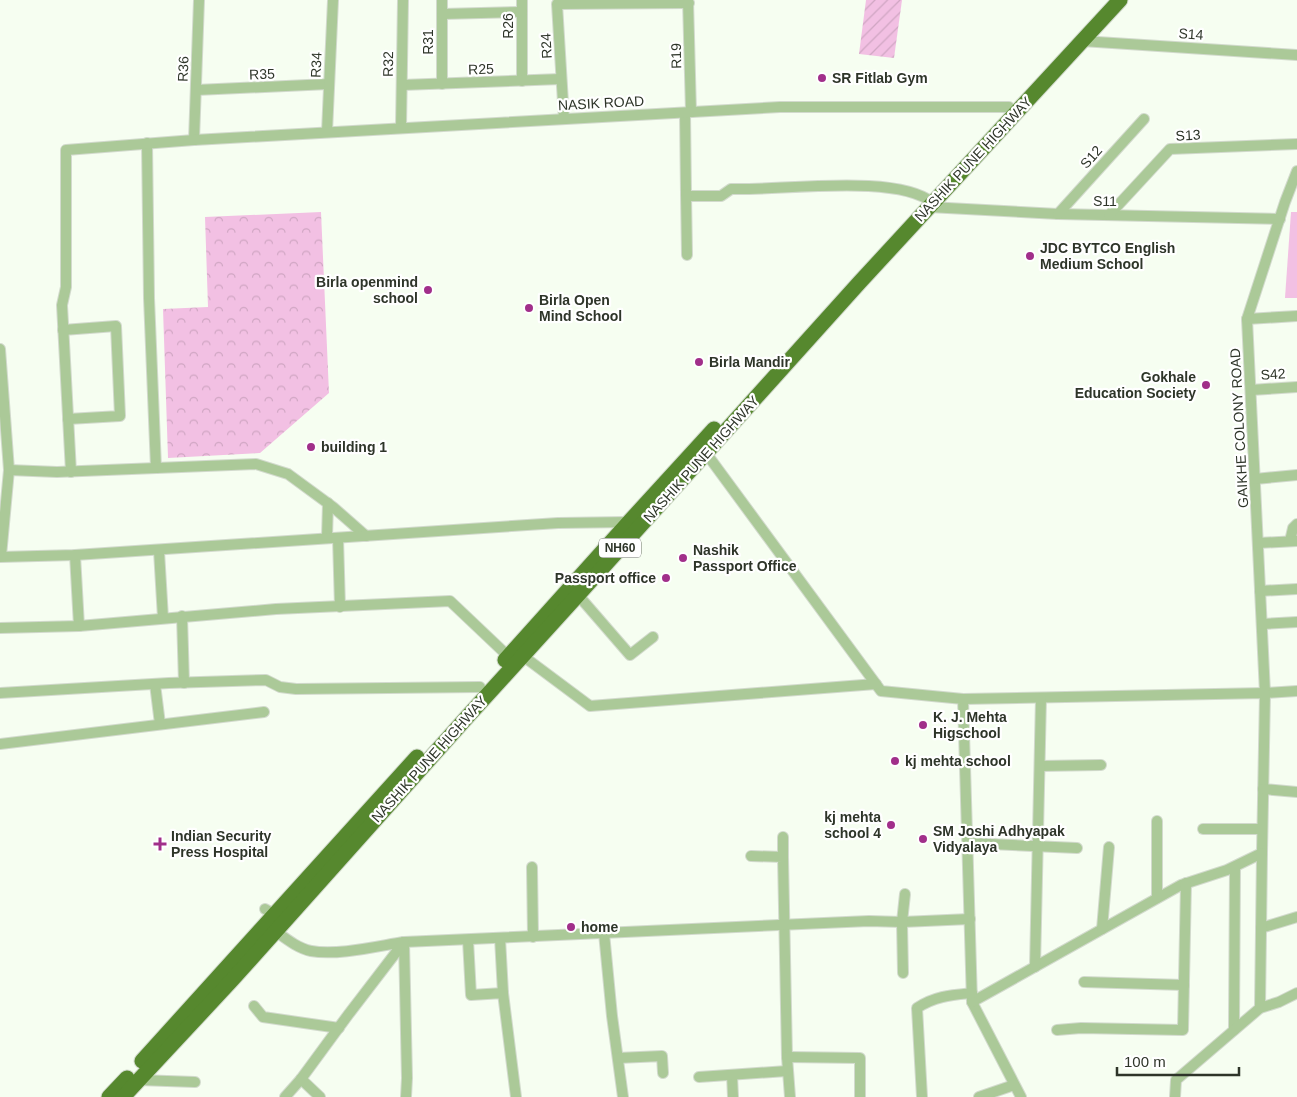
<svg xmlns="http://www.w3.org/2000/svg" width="1297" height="1097" font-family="Arial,sans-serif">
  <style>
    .grass { fill: #f2c0e3 }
    .park { fill: url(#park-crowns) }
    .garden { fill: url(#garden-furrows) }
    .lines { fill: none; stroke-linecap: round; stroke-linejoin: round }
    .minor-casing { stroke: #d2dacd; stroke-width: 12 }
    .highway-casing { stroke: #d2dacd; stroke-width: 17 }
    .minor { stroke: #abc998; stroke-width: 10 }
    .highway { stroke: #56882e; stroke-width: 15 }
    .poi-dot { fill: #a12f8a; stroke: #fff; stroke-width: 2 }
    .labels { text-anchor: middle; stroke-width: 4.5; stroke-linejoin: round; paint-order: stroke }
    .shield { fill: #fff; stroke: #6d7269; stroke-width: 1 }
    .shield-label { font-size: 12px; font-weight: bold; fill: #2e3529 }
    .street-label { font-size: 14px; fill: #2e3529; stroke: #fff }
    .poi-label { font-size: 14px; font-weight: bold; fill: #2e3529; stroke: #fff; text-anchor: start }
  </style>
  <defs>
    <pattern id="park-crowns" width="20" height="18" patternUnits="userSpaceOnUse" patternTransform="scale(1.25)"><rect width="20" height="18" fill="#f2c0e3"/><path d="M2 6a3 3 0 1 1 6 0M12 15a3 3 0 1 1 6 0" fill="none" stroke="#d0a6c3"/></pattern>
    <pattern id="garden-furrows" width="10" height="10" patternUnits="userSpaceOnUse" patternTransform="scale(1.25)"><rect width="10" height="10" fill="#f2c0e3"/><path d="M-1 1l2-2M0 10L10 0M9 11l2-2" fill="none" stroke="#d0a6c3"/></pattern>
  </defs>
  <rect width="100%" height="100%" fill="#f6fef1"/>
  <path class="grass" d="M1291,212H1297V298H1285Z"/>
  <path class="park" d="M321,212L329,393L260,453L168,458L163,309L208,307L205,217Z"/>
  <path class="garden" d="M866,0H902L894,58L859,54Z"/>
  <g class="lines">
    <defs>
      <g id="minor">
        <path d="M442,0V84"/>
        <path d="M522,0V81"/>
        <path d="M688,0L691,112"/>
        <path d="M442,14L522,12"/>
        <path d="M1082,41L1297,55"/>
        <path d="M402,85L561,79"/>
        <path d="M196,90L329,84"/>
        <path d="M685,113L686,194L688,196H721L731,189C779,191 897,173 933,203"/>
        <path d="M564,119L557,4L689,3"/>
        <path d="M401,128L403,0"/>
        <path d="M327,132L333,0"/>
        <path d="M194,140L199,0"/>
        <path d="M147,143L149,298L156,468"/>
        <path d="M1297,171L1285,202L1247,319L1265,693L1297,691"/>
        <path d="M686,194L687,255"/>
        <path d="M929,207L1058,214L1280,219"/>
        <path d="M1058,214L1144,119"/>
        <path d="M1109,215L1170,149L1297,144"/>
        <path d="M1247,319L1297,316"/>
        <path d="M63,330L116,326L120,416L68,419"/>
        <path d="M0,349L9,470L1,556"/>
        <path d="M1251,390L1297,387"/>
        <path d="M706,453L881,691L963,699L972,1002L1021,1097"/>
        <path d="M9,470L57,472L256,464L288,474L333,507L366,536"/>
        <path d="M71,472L62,305L66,287V150L194,140L780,107H1009"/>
        <path d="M1255,479L1297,475"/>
        <path d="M327,538L328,503"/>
        <path d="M338,538L340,607"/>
        <path d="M1290,541L1293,528L1297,524"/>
        <path d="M1258,543L1297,541"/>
        <path d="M159,551L163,618"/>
        <path d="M75,555L79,626"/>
        <path d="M0,557L75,555L558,523L629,522L632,524"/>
        <path d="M1260,591L1297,589"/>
        <path d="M578,595L630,655L653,637"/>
        <path d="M182,616L184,683"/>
        <path d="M1262,624L1297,622"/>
        <path d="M0,628L79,626L276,609L450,601L508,656"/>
        <path d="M523,656L590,706L876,684"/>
        <path d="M155,684L160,724"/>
        <path d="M0,693L169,683L266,680L280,687L296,689L480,687"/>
        <path d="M963,699L1265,693L1262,853L1227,870L1181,885L972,1002"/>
        <path d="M0,744L264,712"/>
        <path d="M1040,766L1101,765"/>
        <path d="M1263,789L1297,792"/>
        <path d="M1203,829H1262"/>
        <path d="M968,843L1077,848"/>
        <path d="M751,856L783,857L787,1057L790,1097"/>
        <path d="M783,857V837"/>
        <path d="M532,867L533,937"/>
        <path d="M1157,898V821"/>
        <path d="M265,909L279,917"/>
        <path d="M271,928C283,936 296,948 311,951C337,956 378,946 404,942L869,921L902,922L970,919"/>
        <path d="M1261,928L1297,917"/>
        <path d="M1102,929L1109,847"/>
        <path d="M604,933L612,1016L623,1097"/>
        <path d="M500,938L503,993"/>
        <path d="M468,940L471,995L503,993L516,1097"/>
        <path d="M404,942L407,1078L406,1097"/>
        <path d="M1035,967L1041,698"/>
        <path d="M903,973L902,922L905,894"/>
        <path d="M1084,982L1184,985"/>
        <path d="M254,1006L263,1017L339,1028"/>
        <path d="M1260,1008L1262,853"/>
        <path d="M1057,1030L1081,1028L1183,1030L1186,883"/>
        <path d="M1234,1030L1235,867"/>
        <path d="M787,1057L860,1058V1097"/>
        <path d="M618,1058L662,1056L663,1073"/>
        <path d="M732,1075L733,1097"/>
        <path d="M699,1077L787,1071"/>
        <path d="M301,1079L320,1097"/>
        <path d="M139,1080L195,1082"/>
        <path d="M285,1097L301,1079L348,1015L404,942"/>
        <path d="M922,1097L917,1008C935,996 952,995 972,993"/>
        <path d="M979,1097L1014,1085"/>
        <path d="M1175,1097L1176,1080L1260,1008L1279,1002L1297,993"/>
      </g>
      <g id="highway">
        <path d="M505,660L629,522L714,429"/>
        <path d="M142,1061L417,757"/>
        <path d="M109,1097L127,1078"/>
        <path d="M123,1097L232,980L468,716L578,595L859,283L1120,0"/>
      </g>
    </defs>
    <use href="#minor" class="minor-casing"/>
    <use href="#highway" class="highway-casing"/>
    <use href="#minor" class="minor"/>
    <use href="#highway" class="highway"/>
  </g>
  <g class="poi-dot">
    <circle cx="822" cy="78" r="5"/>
    <circle cx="1030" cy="256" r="5"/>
    <circle cx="428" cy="290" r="5"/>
    <circle cx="529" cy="308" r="5"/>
    <circle cx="699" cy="362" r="5"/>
    <circle cx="1206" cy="385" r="5"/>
    <circle cx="311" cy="447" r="5"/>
    <circle cx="683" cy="558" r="5"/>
    <circle cx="666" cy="578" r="5"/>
    <circle cx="923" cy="725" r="5"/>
    <circle cx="895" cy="761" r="5"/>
    <circle cx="891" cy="825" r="5"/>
    <circle cx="923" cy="839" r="5"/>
    <path d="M157.5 836.5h5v5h5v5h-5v5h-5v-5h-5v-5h5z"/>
    <circle cx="571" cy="927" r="5"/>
  </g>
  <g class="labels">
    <rect class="shield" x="599" y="538.5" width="42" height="19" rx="4"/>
    <g class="shield-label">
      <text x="620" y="552">NH60</text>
    </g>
    <g class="street-label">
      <text transform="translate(508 26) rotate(-90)" y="5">R26</text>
      <text transform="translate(1191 34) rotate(4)" y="5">S14</text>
      <text transform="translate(428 42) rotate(-90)" y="5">R31</text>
      <text transform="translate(546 46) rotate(-93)" y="5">R24</text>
      <text transform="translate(676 56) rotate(-91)" y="5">R19</text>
      <text transform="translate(388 64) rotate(-89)" y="5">R32</text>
      <text transform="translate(316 65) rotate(-88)" y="5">R34</text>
      <text transform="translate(183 69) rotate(-88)" y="5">R36</text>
      <text transform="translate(481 69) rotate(-2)" y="5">R25</text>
      <text transform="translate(262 74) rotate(-2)" y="5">R35</text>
      <text transform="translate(601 103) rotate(-3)" y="5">NASIK ROAD</text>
      <text transform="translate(1188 135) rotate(-3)" y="5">S13</text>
      <text transform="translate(1091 157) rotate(-48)" y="5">S12</text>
      <text transform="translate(973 159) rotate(-47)" y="5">NASHIK PUNE HIGHWAY</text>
      <text transform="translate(1105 201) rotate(1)" y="5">S11</text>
      <text transform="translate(1273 374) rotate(-4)" y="5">S42</text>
      <text transform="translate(1239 428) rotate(-93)" y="5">GAIKHE COLONY ROAD</text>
      <text transform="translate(701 459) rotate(-48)" y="5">NASHIK PUNE HIGHWAY</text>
      <text transform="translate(429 759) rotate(-48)" y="5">NASHIK PUNE HIGHWAY</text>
    </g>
    <g class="poi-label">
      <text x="832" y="83">SR Fitlab Gym</text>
      <text x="1040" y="253">JDC BYTCO English<tspan x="1040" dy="16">Medium School</tspan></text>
      <text x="418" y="287" text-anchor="end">Birla openmind<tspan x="418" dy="16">school</tspan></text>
      <text x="539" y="305">Birla Open<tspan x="539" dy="16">Mind School</tspan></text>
      <text x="709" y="367">Birla Mandir</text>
      <text x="1196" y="382" text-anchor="end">Gokhale<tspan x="1196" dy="16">Education Society</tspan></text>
      <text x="321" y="452">building 1</text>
      <text x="693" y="555">Nashik<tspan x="693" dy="16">Passport Office</tspan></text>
      <text x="656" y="583" text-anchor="end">Passport office</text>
      <text x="933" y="722">K. J. Mehta<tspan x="933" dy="16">Higschool</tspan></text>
      <text x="905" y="766">kj mehta school</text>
      <text x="881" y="822" text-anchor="end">kj mehta<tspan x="881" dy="16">school 4</tspan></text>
      <text x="933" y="836">SM Joshi Adhyapak<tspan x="933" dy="16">Vidyalaya</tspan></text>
      <text x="171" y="841">Indian Security<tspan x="171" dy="16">Press Hospital</tspan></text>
      <text x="581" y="932">home</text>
    </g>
  </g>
  <path d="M1117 1067v8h122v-8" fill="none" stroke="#2e3529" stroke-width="2.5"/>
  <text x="1124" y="1067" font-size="15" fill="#2e3529" stroke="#ffffff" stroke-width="4" paint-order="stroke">100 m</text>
</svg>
